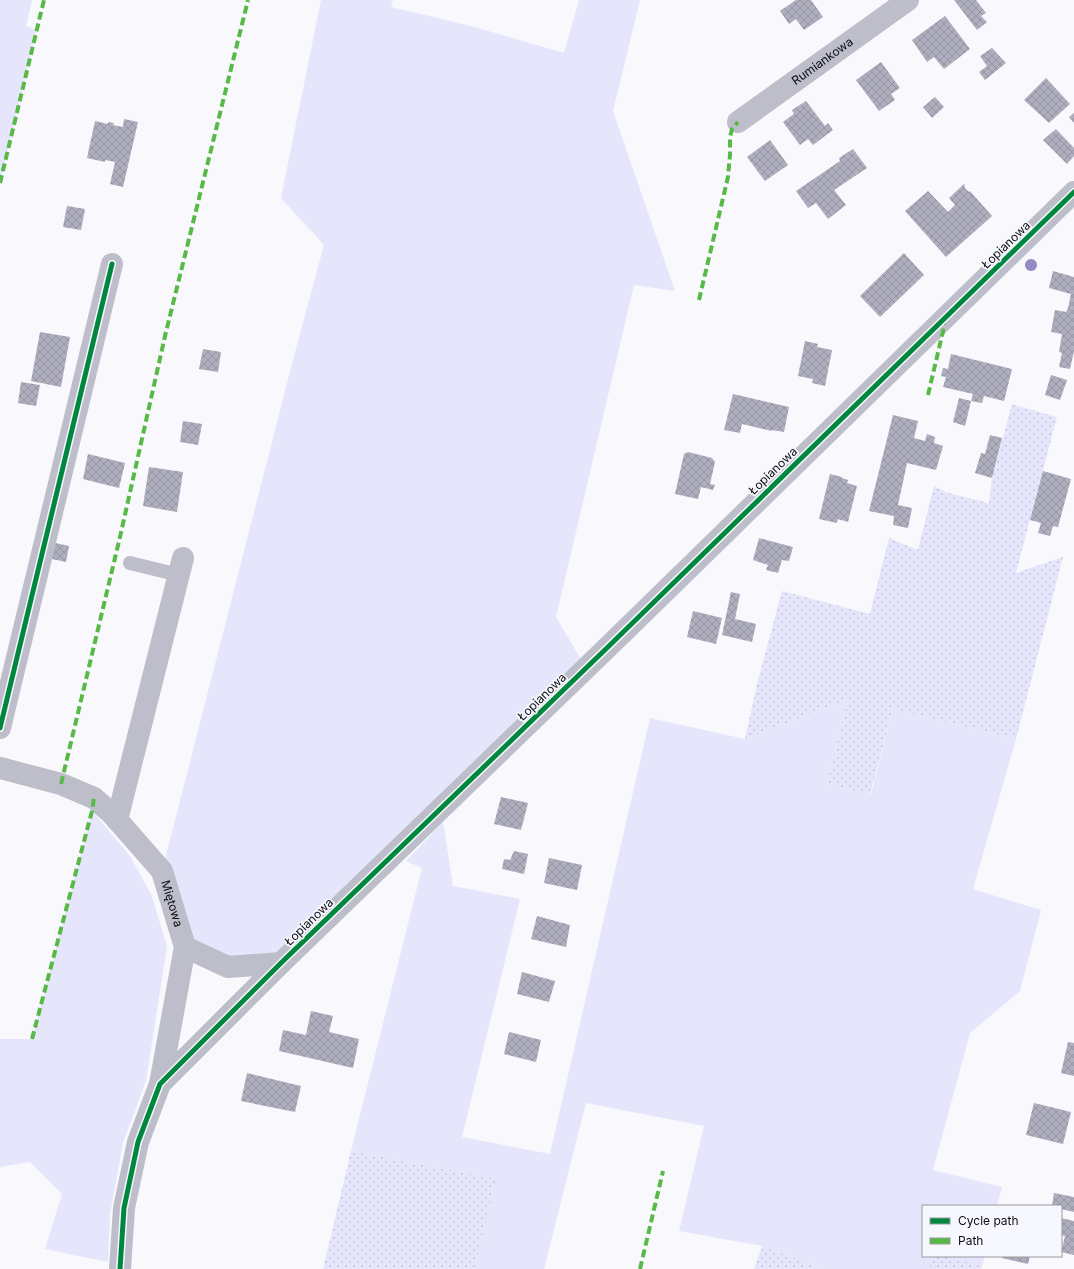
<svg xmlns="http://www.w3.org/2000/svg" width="1074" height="1269" font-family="Inter,sans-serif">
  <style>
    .green { fill: #e5e6fb }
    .garden { fill: url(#garden-dots) }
    .building { fill: url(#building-cross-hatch) }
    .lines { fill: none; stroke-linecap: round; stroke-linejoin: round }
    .service { stroke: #bdbeca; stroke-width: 14 }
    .minor { stroke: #bdbeca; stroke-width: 22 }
    .quiet { stroke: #58b947; stroke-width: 4; stroke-dasharray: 8 4; stroke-linecap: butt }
    .cycleway-casing { stroke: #f7f7fe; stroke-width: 8 }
    .cycleway { stroke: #00873e; stroke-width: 5 }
    .tree { fill: #918ac3 }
    .labels { text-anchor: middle; stroke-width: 3.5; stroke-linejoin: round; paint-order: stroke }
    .street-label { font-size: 12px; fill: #0d0e13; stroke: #f7f7fe }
  </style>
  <defs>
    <pattern id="garden-dots" width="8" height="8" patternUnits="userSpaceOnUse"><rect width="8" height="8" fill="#e5e6fb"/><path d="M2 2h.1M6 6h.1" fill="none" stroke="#c3c4d6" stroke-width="1.8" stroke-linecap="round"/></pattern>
    <pattern id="building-cross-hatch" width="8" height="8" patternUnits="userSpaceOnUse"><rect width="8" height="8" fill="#aeaebf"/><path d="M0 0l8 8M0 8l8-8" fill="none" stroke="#9494a3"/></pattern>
  </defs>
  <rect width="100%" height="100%" fill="#f8f8fd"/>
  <g class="green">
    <path d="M0,0H32L26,26L37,30L0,183Z"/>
    <path d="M321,0H393L391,7L471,26L564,53L579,0H640L613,111L675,291L634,285L556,617L586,668L281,963L228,967L185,947L162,871L294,356L324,245L281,198Z"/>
    <path d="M848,699L827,784L871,794L893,709L1016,739L973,889L1041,910L1020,991L970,1033L933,1170L1002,1187L997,1206H923V1256H932L929,1269H823L762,1246L679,1231L704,1126L586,1103L544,1269H474L495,1179L351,1151L422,868L406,861L443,822L453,886L520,899L462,1137L550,1154L650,718L745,739Z"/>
    <path d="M92,811L130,856L151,894L167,946L146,1081L123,1143L110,1214L108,1262L45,1249L62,1194L30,1162L0,1167V1039H32Z"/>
    <path d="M946,1256H985L982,1266Z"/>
  </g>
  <g class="garden">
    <path d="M1012,404L1057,417L1016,573L1063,557L1016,739L893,709L870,794L827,784L848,699L745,739L758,680L782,591L870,614L889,538L918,550L934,486L948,493L989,503L992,478Z"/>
    <path d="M351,1151L496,1179L474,1269H323Z"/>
    <path d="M762,1246L823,1269H754Z"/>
    <path d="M932,1256H946L982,1266L981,1269H929Z"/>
  </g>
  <g class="building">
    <path d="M796,0H811L823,17L804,30L796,19L789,24L780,11Z"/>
    <path d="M954,0H976L986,13L981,16L987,22L977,30Z"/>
    <path d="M945,16L970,49L944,69L934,57L927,62L912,40Z"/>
    <path d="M992,48L1006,63L985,80L979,72L987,66L980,56Z"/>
    <path d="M881,62L900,88L891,94L895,100L879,111L856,80Z"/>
    <path d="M1046,78L1070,104L1049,123L1024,100Z"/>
    <path d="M935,97L944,107L932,118L923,107Z"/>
    <path d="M806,101L825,126L828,123L833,130L813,145L808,139L800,145L783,122L794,114L792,110Z"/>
    <path d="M1074,113V123L1069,117Z"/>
    <path d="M124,119L138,122L123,187L110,184L115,162L105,160V162L87,158L95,121L108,124V122L114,123L113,125L123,127Z"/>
    <path d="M1056,129L1074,148V156L1067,164L1043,140Z"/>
    <path d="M770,140L788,165L765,181L747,157Z"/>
    <path d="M853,149L867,168L834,190L846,205L828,219L816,203L808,208L796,191L840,161L839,158Z"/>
    <path d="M964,184L965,186L964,187L969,192L970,191L992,216L946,257L905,211L928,191L948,212L955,205L949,198Z"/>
    <path d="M67,206L85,209L81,230L63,227Z"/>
    <path d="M904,253L924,275L880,317L860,296Z"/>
    <path d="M1053,271L1074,277V351L1070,369L1059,367L1062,353L1059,352L1062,334L1051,332L1055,310L1066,312L1068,308L1071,294L1049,288Z"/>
    <path d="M40,332L70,337L61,387L31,381Z"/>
    <path d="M805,341L818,344L817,347L832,350L825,386L812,383L813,379L798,376Z"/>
    <path d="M203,349L221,352L218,372L199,369Z"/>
    <path d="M951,354L1012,369L1004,401L984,396L982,403L971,401L973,394L943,387L946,377L941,376L943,368L948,369Z"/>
    <path d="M1051,375L1067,380L1060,400L1045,395Z"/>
    <path d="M21,382L40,385L36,406L18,403Z"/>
    <path d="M733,394L789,407L784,432L772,430V431L742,424L740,433L724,430Z"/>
    <path d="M959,398L971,401L965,426L953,422Z"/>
    <path d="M893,415L918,421L914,438L925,441L927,434L935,437L934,443L943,446L936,470L907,463L898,505L912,508L908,528L893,525L894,516L869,511Z"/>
    <path d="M183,421L202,424L198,445L180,442Z"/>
    <path d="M990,435L1002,438L992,478L975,473L981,453L985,454Z"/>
    <path d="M688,452L712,458L715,462L710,484L715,485L713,490L701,487L698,499L675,494L684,454Z"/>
    <path d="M88,454L125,463L119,488L83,479Z"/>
    <path d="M149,467L183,472L177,512L143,506Z"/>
    <path d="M1043,471L1071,479L1058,527L1053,526L1050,536L1038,533L1041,523L1030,520Z"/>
    <path d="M830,474L842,477V478L848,480L847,483L857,486L848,522L838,519L837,523L819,519Z"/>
    <path d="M759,538L793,547L789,561L782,560L778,573L766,570L768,565L753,560Z"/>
    <path d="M51,542L69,546L66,562L47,558Z"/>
    <path d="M731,592L740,594L735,619L756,624L752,642L722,635Z"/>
    <path d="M693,611L722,618L716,644L687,637Z"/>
    <path d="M501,797L528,803L521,830L494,824Z"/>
    <path d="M514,851L528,854L524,874L502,869L504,859L510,860Z"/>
    <path d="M549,858L582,865L577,890L544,883Z"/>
    <path d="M537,916L570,925L566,947L531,939Z"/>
    <path d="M522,972L555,981L549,1002L517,994Z"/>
    <path d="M311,1011L333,1016L329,1032L359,1039L353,1068L279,1051L283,1030L306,1035Z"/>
    <path d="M509,1032L541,1040L536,1062L504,1054Z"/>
    <path d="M1068,1042L1074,1043V1076L1061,1073Z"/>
    <path d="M247,1073L301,1086L295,1112L241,1101Z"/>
    <path d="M1034,1103L1071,1112L1063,1144L1026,1135Z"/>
    <path d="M1054,1193L1074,1197V1212L1061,1209V1206H1052Z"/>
    <path d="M1061,1218L1074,1221V1255L1061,1252L1065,1236L1061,1235Z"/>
    <path d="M1002,1256H1030L1028,1264L1002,1258Z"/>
  </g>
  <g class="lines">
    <path class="service" d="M130,563L179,575"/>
    <g class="minor">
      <path id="s1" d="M738,122L908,0"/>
      <path d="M0,728L112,264"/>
      <path id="s2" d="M0,768L61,784L94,798L112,814L162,871L185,947L160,1084"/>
      <path d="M117,820L183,558"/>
      <path d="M185,947L228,967L281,963"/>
      <path d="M120,1269L124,1208L138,1142L160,1084L281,963L611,644L1074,192"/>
    </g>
    <g class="quiet">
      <path d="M0,183L44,0"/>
      <path d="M699,300L728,177L730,155V137L732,129L738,122"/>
      <path d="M928,395L944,327L943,319"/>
      <path d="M61,784L120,537L165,336L248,0"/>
      <path d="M32,1039L92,811L94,798"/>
      <path d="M640,1269L663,1171"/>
    </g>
    <defs>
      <g id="cycleway">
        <path d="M0,728L112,264"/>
        <path d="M120,1269L124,1208L138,1142L160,1084L281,963L611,644L1074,192"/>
      </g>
    </defs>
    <use href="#cycleway" class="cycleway-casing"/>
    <use href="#cycleway" class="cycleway"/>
  </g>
  <circle class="tree" cx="1031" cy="265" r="6"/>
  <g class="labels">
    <g class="street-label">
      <text dy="4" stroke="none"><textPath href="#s1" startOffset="104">Rumiankowa</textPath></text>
      <text transform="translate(1006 245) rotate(-44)" y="4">Łopianowa</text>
      <text transform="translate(773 471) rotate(-44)" y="4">Łopianowa</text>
      <text transform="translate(542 697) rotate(-44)" y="4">Łopianowa</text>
      <text dy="4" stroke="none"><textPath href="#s2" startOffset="233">Miętowa</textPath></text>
      <text transform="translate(309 922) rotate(-44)" y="4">Łopianowa</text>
    </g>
  </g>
  <rect x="922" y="1205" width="140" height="52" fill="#f7f7fe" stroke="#999aa0"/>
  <rect x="930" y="1218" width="20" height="6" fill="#00873e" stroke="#999aa0"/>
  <text x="958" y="1225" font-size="12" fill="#0d0e13">Cycle path</text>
  <rect x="930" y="1238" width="20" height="6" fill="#58b947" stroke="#999aa0"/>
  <text x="958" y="1245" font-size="12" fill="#0d0e13">Path</text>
</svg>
